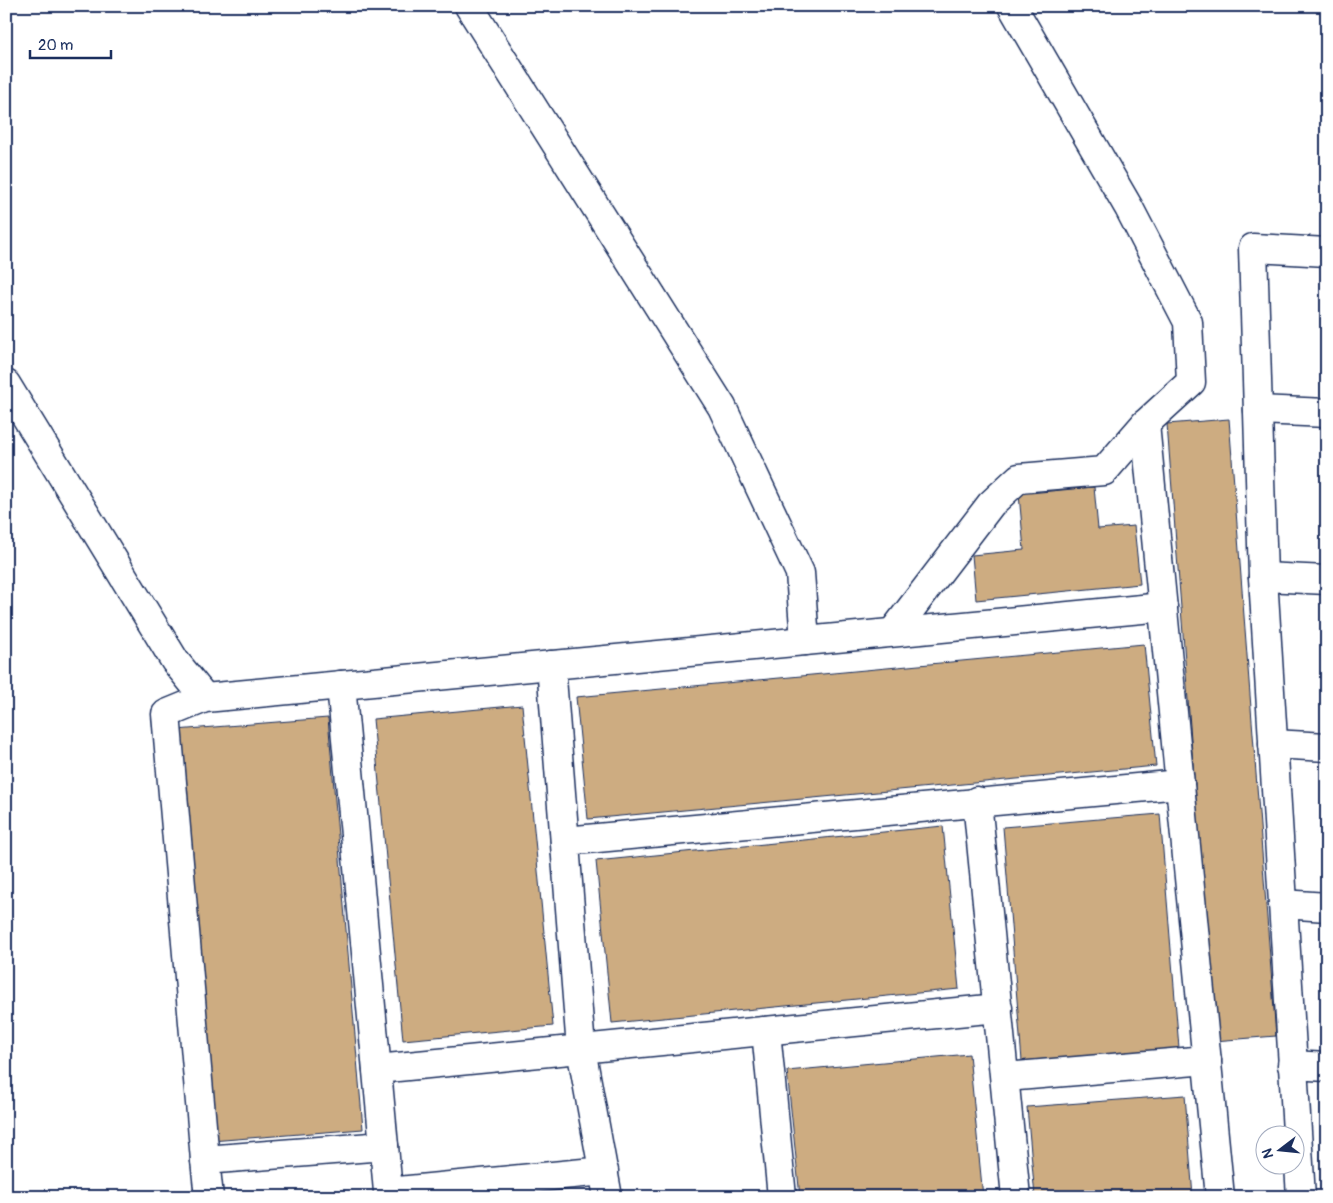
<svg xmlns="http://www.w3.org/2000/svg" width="1333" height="1203" font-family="Pangolin,sans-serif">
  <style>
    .building { fill: #cdac81; stroke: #1b2f5e }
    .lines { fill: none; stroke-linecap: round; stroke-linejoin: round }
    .minor-casing { stroke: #1b2f5e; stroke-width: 31 }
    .minor { stroke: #fff; stroke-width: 28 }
  </style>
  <rect width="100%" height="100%" fill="#fff"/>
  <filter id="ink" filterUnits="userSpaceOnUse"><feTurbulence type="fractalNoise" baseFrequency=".02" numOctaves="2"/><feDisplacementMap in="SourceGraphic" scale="10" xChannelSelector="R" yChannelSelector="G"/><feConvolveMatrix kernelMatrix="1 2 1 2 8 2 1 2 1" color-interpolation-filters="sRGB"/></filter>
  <g filter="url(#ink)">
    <g class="building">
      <path d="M1229,419L1276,1036L1214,1041L1167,424Z"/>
      <path d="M1094,487L1098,529L1134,526L1140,584L976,600L972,555L1024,550L1019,494Z"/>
      <path d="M1144,644L1156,766L588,819L576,697Z"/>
      <path d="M522,705L553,1026L403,1040L373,719Z"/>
      <path d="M328,718L363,1129L211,1141L176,730Z"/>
      <path d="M1160,814L1179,1048L1022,1061L1003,827Z"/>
      <path d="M943,826L959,989L612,1023L596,861Z"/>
      <path d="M969,1054L983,1197H800L787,1071Z"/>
      <path d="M1185,1095L1193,1197H1035L1027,1107Z"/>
    </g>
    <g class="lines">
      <defs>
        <g id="minor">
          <path d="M469,6L722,407L800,573L805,641"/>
          <path d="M6,384L175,661L205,698"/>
          <path d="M1258,410L1327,413"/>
          <path d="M1145,424L1220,1197"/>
          <path d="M1263,577L1327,580"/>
          <path d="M893,632L991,504L1019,478L1104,471L1145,424L1191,382L1188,322L1129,208L1012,6"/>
          <path d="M551,665L581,1049L608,1197"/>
          <path d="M341,685L384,1146"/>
          <path d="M1273,744L1327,747"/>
          <path d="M977,801L1016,1197"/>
          <path d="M565,841L1180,784"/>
          <path d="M1283,904L1327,907"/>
          <path d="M766,1031L782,1197"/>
          <path d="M1292,1065L1327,1067"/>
          <path d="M377,1069L998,1008"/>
          <path d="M1005,1077L1207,1060"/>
          <path d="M205,1160L209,1197"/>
          <path d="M604,1171L388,1192L384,1146L205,1160L166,714L205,698L1163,607"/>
          <path d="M1301,1197L1263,577L1253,248L1327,252"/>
        </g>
      </defs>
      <use href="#minor" class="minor-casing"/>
      <use href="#minor" class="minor"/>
    </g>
  </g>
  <rect width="1333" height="1203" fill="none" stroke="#fff" stroke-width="25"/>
  <rect x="12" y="12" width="1308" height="1178" fill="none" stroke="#1b2f5e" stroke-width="2" filter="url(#ink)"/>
  <g transform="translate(1280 1150) rotate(254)"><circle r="24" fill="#ffffff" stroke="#a4acbf"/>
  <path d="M0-4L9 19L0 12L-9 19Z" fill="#1b2f5e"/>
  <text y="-8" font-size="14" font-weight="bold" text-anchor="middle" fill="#1b2f5e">N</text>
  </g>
  <path d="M30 50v8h81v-8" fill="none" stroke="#1b2f5e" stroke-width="2.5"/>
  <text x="38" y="50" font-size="15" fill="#1b2f5e" stroke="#ffffff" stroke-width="4" paint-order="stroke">20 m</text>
</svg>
